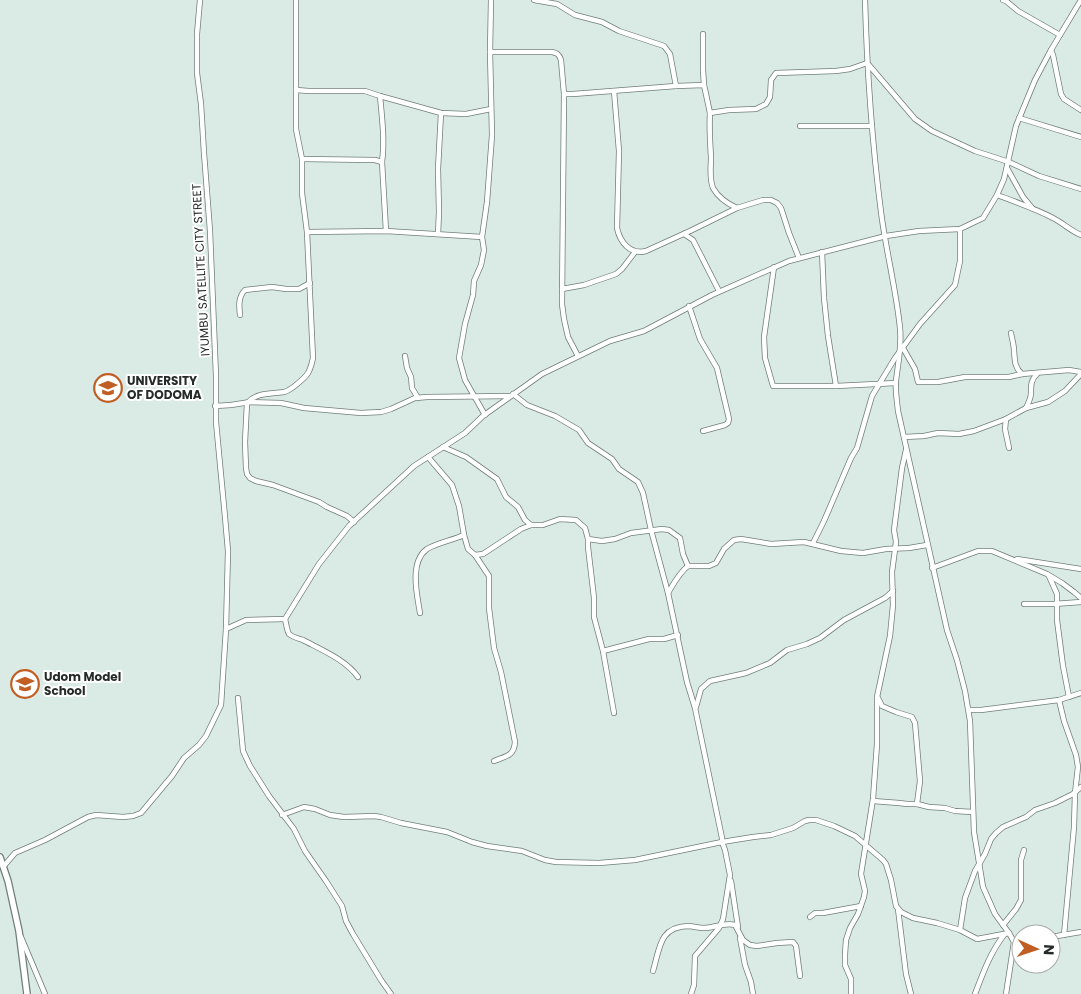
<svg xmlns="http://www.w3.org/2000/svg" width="1081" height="994" font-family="Poppins,sans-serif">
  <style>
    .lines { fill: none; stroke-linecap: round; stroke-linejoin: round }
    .minor-casing { stroke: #6f7e78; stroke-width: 6 }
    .tertiary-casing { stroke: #6f7e78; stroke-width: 8 }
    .minor { stroke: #fff; stroke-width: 4.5 }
    .tertiary { stroke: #fff; stroke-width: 5.5 }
    .labels { text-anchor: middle; stroke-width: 4; stroke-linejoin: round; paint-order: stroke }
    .street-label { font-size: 12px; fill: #252b29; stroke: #fff }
    .poi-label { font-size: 12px; font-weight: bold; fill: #252b29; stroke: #fff; text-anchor: start }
  </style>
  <rect width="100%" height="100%" fill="#daeae4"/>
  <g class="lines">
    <defs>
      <g id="minor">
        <path d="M200,0L197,34V73L201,104L204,153L210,231L216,376V422L225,517L228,551L226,629"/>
        <path d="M296,0V129L302,159V193L307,232L313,358C312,362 311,368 308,373C305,378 290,391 284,392C271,394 257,392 247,403L245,442L246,468L247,474L250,478L256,481L273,485L319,502L327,507L347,516L354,522"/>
        <path d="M534,0L557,4L575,15L602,22L619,31L664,46L670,54L676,86L704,85L710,113L729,110L756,109L766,104L770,97L771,80L776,73L836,71L850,69L867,63"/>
        <path d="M865,0C867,71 872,142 881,212C886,251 896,289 900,328C902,346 898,363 896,381C895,390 897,401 898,411L947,630L957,660L965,691L970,721L974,832L983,887L995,914L1009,933"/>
        <path d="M1003,0L1006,1L1018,11L1060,35"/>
        <path d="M703,34V70L704,85"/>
        <path d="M1051,50L1053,55L1061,94L1064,99L1081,110"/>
        <path d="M490,52H552C557,53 559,54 561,60L564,94L562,304L564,319L568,337L578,356"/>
        <path d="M868,64L915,119L932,131L975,151L1009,162L1039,176L1081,189"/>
        <path d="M296,90L309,91H365L380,96L441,113L466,114L491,109"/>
        <path d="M614,91L619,151L617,228C620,242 630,255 646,251L690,231L737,208"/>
        <path d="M564,94H573L676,86"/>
        <path d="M380,96C382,118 385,140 382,162L386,231"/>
        <path d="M710,113C709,128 710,142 711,157C711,167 709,178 713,188C718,197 728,204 737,208L763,200H771L777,203L781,208L789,233L799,258"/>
        <path d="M1019,118L1081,137"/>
        <path d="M800,126H872"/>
        <path d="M302,159L375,160L382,162"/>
        <path d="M1007,168L1023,197L1032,208"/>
        <path d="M997,195C1016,202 1036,209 1053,218C1063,223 1071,231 1081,235"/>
        <path d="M307,232L386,231L482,237"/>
        <path d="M438,234L439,212L438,169L441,113"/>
        <path d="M684,234L693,240L719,291"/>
        <path d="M822,252L824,298L828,336L836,386"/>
        <path d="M774,267L764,337L765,358L773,386H836L896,383"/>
        <path d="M562,289L584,285L616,274L622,269L635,252"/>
        <path d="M689,306L700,339L717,368L729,419L728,423L725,425L703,431"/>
        <path d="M240,315C239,306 238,297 245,290L272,287L286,289H299L310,283"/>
        <path d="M1011,333C1012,339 1014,345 1014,351C1015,360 1014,367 1022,374"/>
        <path d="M903,348L915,369L918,382H938L965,377H1009L1022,374L1069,370L1081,372"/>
        <path d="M405,356L407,368L411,377L412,388L418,398"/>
        <path d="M513,394L527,405L555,416L579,430L588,443L612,459L619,469L638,482L643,493L651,530L668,593L687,682L695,708L722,838V842L725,850L730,875L723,919L719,928L695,956L694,985L691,994"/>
        <path d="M215,406L231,405L250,402L281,403L304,408L361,413L381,412L391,409L415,398L427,397L510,396"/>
        <path d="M1026,408L1048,402L1065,391L1081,374"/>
        <path d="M485,415L465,380L459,358L465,324L473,295L474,281L481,265L484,250L482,237L487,202L492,135L490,52L491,0"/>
        <path d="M1006,419L1005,429L1009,448"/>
        <path d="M904,437L924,436L938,433L959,434L974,431L1006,419L1026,408C1028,404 1031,398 1031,393C1031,384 1031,380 1037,374"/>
        <path d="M443,447L466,457L497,479L506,497L518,507L525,520L531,525H543L560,519L576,520L585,528L588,539L602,541L615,539L631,533L662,529L669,530L680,538L683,554L688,566H709L716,563L724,549L734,540L741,539L771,544L804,542L841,551L863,553L886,549L909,548L927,545"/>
        <path d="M428,457L452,485L459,506L464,535L468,549L475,555L483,554L521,529L531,525"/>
        <path d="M588,539V547L594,598V617L603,651L614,713"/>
        <path d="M813,543L824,521L851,458L857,448L872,396L895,358L920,324L955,285L960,261V229"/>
        <path d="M475,555L489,576V608L494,648L501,672L515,742C514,757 505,756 494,761"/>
        <path d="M1017,559L1081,569"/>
        <path d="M932,568L978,551H992L1047,574L1062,583L1074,592L1081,598"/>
        <path d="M1049,576L1057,594V620L1063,666L1069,697"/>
        <path d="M668,593C674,583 679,573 688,566"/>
        <path d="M1024,604H1054L1081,602"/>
        <path d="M420,613C417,595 409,562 427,549C437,543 453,540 464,535"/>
        <path d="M285,619C286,623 287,631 289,634C292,637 300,639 303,640C322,650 346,660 358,677"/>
        <path d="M603,651L649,639H664L678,635"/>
        <path d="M238,698L243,751L250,766L269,796L294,829L305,851L326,881L342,906L346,921L353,934L381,980L391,994"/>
        <path d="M878,698L882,706L896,712L912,717L915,723L920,781L917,804"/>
        <path d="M1059,700L1064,721L1076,755L1078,767L1075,793L1074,827L1064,935"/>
        <path d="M696,707L701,689L710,681L746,673L770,663L787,650L807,644L820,638L844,620L885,598L893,591"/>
        <path d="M969,710H981L1059,700L1081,693"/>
        <path d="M873,801L899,803L907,804H917L929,807L945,808L955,811L973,812"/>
        <path d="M282,815L304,807L315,809L330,815L344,817L374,816L381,817L401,823L447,832L472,842L487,846L522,851L545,860L556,862L599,863L635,860L722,842L753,837L771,835L793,828L805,821L809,820H816L834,826L855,836L883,860L886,864L891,880L896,906L901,912L913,918L937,923L960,930L977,939L1009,933L1014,942L1021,941"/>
        <path d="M3,867L15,853L45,840L88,817L96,815L123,817L133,816L141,813L172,776L184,758L199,745L206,736L221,705L226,629L246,620L285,619L319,564L349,526L414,466L465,433L483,416L542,374L610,341L644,331L712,295L789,261L886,236L919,231L960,229L983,218L997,195L1004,179L1016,126L1035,80L1051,50L1081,0"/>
        <path d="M731,881L738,927"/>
        <path d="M898,909L906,974L911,994"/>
        <path d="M810,917L815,913H823L861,906"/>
        <path d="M1003,925L1016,909L1021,900V860L1024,850"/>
        <path d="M960,930L965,898L975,871L985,854L991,839L996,833L1003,827L1026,817L1035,810L1055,803L1073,794L1081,787"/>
        <path d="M21,937L45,994"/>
        <path d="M1051,937L1081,932"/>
        <path d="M740,938L745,965L751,982L753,994"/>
        <path d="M653,971C660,948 659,927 688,926C693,926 698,928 704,928C715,928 724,922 735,925L743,940L750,945L757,946L777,943L793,942L796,946L800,976"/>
        <path d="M851,994V979L845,965V954L846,940L850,928L858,914L864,897L865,891L861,874L873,799L877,744V697L890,636L893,605L892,572L896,542L894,530L902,468L906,450"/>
        <path d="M975,994C983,973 990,953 1004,935"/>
        <path d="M1006,994L1014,942"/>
      </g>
      <path id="tertiary" d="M0,857L8,881L19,931L27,994"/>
    </defs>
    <use href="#minor" class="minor-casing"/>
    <use href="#tertiary" class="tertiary-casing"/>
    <use href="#minor" class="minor"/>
    <use href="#tertiary" class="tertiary"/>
  </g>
  <defs>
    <symbol id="university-ring" viewBox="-11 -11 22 22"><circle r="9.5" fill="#fff" stroke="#c15e23" stroke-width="1.5"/><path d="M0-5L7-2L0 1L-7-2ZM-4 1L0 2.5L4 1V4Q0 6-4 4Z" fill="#c15e23"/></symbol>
    <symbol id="school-ring" viewBox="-11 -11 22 22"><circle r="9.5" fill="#fff" stroke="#c15e23" stroke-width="1.5"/><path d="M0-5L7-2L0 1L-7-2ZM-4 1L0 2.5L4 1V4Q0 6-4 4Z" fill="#c15e23"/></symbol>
  </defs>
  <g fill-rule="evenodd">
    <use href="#university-ring" x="92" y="372" width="32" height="32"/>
    <use href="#school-ring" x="9" y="668" width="32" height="32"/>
  </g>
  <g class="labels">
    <g class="street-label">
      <text transform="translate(201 270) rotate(-93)" y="4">IYUMBU SATELLITE CITY STREET</text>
    </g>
    <g class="poi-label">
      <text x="127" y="385">UNIVERSITY<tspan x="127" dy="14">OF DODOMA</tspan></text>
      <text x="44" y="681">Udom Model<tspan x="44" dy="14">School</tspan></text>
    </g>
  </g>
  <g transform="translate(1036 949) rotate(93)"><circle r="24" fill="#ffffff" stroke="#a8aaa9"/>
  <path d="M0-4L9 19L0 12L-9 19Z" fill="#c15e23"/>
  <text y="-8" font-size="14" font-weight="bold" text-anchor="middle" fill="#252b29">N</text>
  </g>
</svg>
